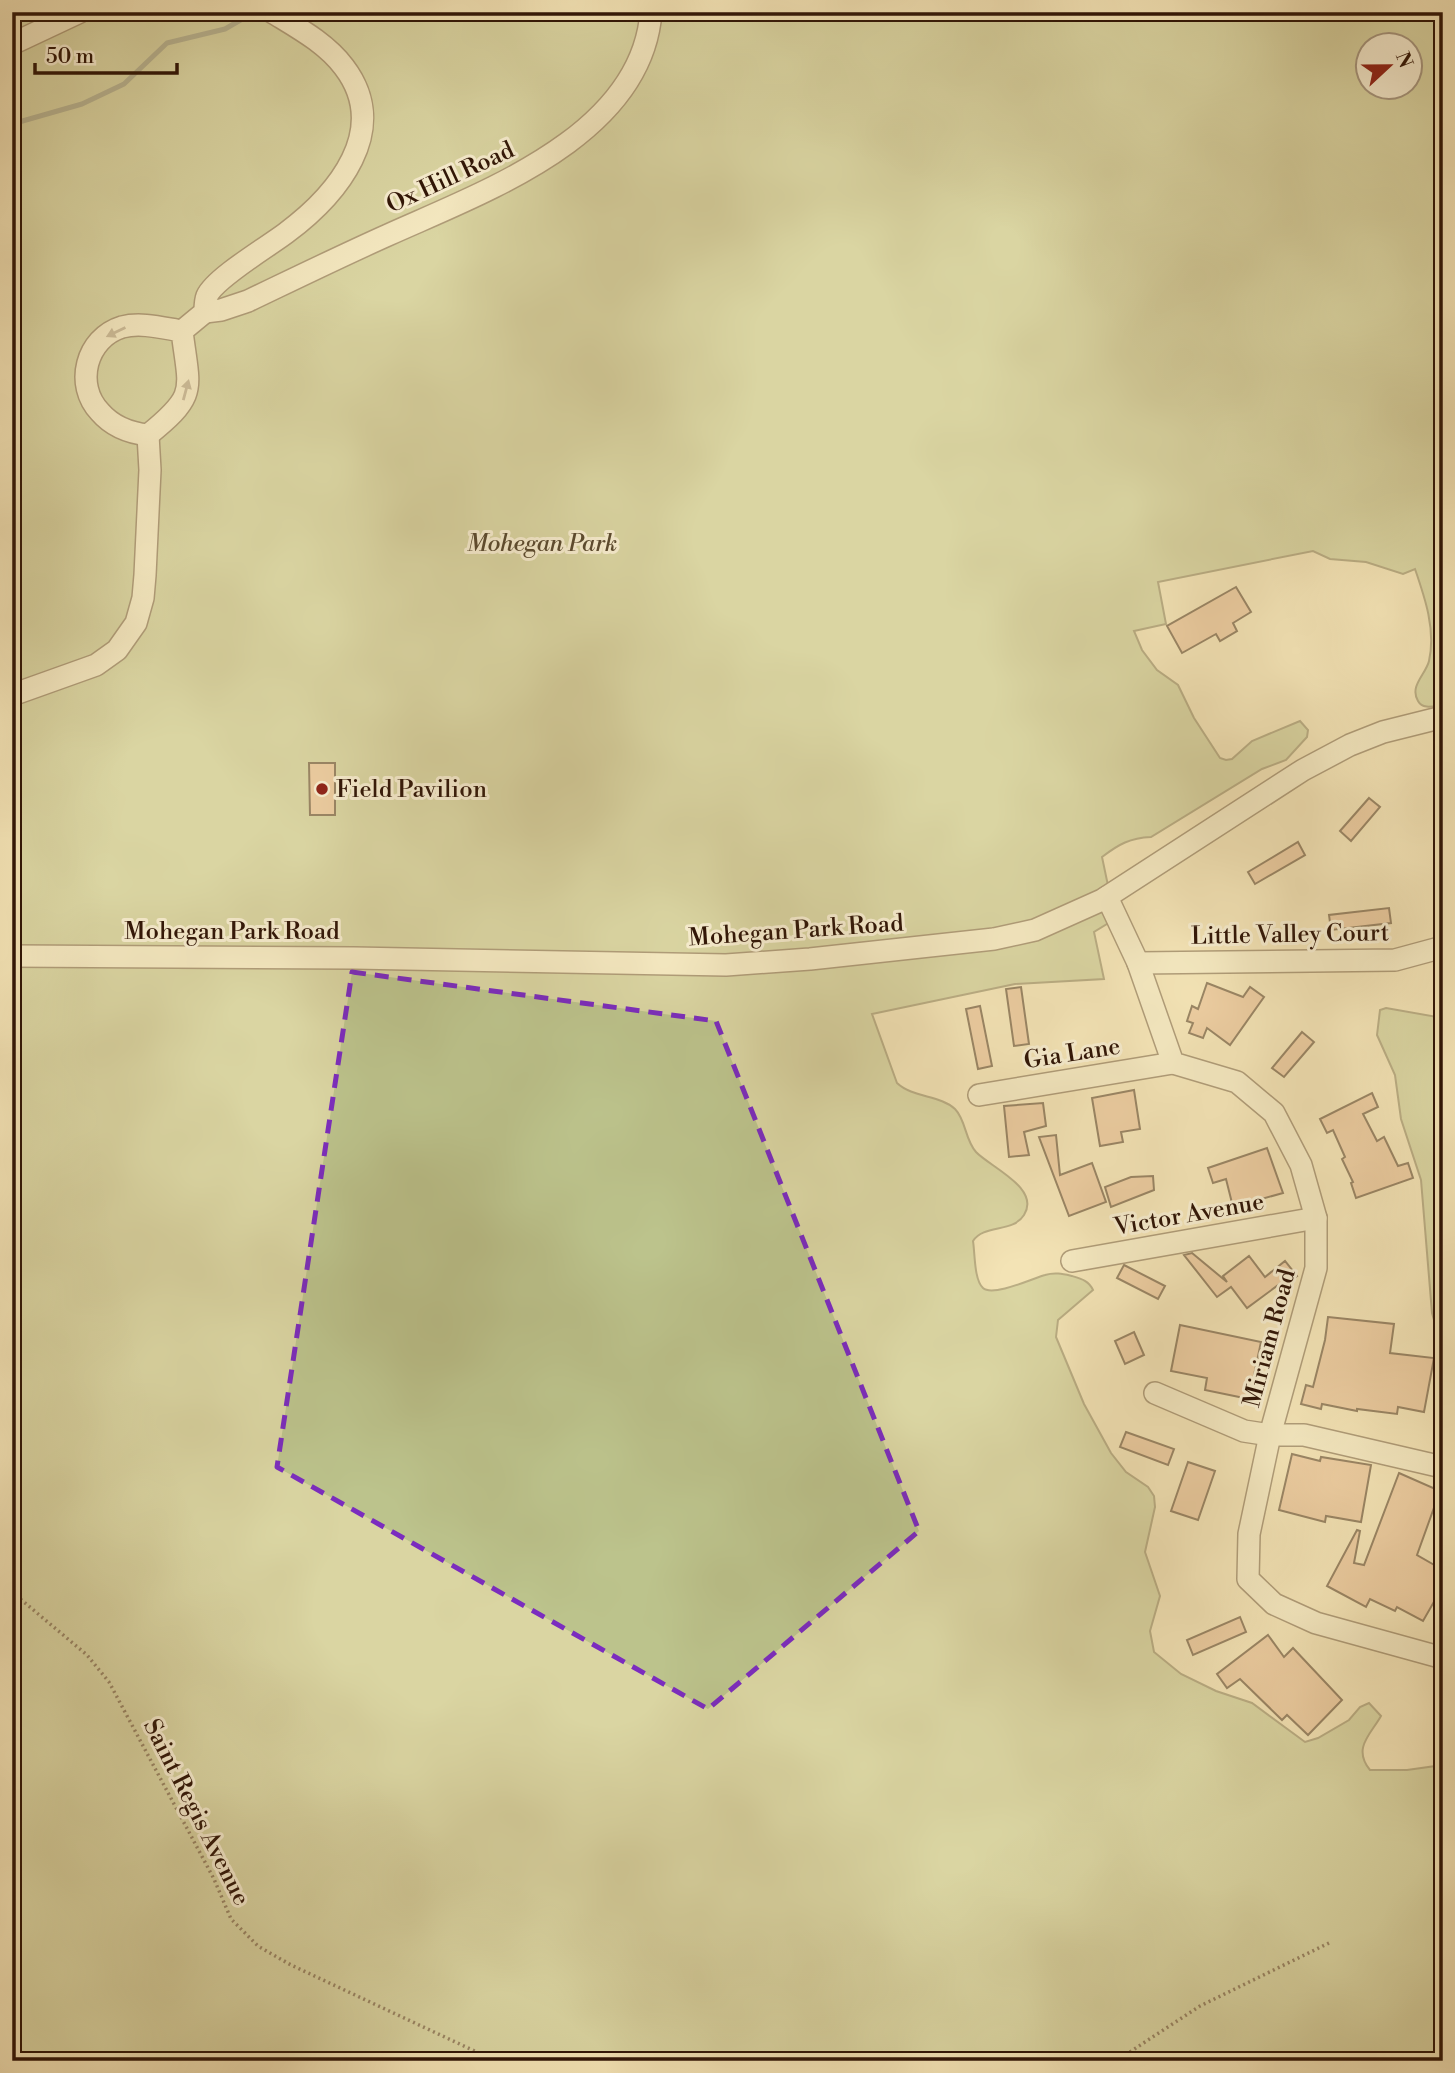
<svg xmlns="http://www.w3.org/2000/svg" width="1455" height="2073" font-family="'Libre Bodoni',serif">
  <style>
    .green { fill: #bcc38c; stroke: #766c49; stroke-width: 2; fill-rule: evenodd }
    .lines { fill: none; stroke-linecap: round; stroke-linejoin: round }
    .stream { stroke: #717a68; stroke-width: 5 }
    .building { fill: #e5b189; stroke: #301506; stroke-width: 2 }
    .minor-casing { stroke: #614832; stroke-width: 24 }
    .path { stroke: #301506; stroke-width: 3.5; stroke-dasharray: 2 3.5; stroke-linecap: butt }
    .minor { stroke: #f7edcf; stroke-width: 21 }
    .oneway { fill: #9d8c75 }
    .marked { fill: none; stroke: #7b2cbf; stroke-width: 5; stroke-dasharray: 14 9; stroke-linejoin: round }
    .poi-dot { fill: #8f2418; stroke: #f7edcf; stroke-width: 2.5 }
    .labels { text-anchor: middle; stroke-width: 6; stroke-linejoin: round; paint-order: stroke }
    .street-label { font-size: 24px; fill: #301506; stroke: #f7edcf }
    .park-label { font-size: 24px; font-style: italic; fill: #5a492e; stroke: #f7edcf }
    .poi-label { font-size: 24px; fill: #301506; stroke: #f7edcf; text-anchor: start }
  </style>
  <rect width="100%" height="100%" fill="#f3e3b5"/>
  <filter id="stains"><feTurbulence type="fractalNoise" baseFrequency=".00286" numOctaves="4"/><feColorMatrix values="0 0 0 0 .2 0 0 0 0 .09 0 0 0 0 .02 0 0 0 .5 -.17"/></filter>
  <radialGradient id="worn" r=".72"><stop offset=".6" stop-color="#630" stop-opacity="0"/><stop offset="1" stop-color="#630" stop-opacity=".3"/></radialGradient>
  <g class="green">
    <path d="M12,12H1443V705C1434,706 1423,710 1418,701C1409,686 1426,674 1429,661C1436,630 1425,598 1415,569L1403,574L1366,562L1330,559L1313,551L1158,582L1166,624L1134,631L1142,650L1157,670L1178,685L1194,718L1220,758L1226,760L1232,759L1252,741L1300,721L1308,730L1307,737L1286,760L1262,769L1151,837C1130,838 1119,844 1102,857L1115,919L1094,932L1104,979L1015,984L872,1014L897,1083C913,1098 940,1095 955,1109C966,1120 965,1140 976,1152C990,1167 1041,1188 1024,1215C1013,1233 984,1224 973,1241C975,1253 974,1280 983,1288C993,1297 1034,1278 1045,1275C1055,1272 1063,1274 1072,1276C1082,1279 1089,1281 1093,1290L1058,1320L1056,1337L1084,1404L1111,1453L1126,1472L1148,1487L1154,1496L1155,1507L1145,1552L1160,1596L1150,1631L1154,1652L1181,1674L1216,1691L1252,1703L1305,1742L1318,1738L1349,1720L1360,1707L1369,1703L1381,1716C1371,1734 1352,1748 1370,1770H1407L1443,1765V2061H12ZM1368,46H1410V88H1368Z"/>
    <path d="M1386,1008L1443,1018V1351L1432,1313L1421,1180L1401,1119L1395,1075L1377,1035L1380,1010Z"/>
  </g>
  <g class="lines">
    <path class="stream" d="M12,124L82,104L124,84L167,43L225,29L251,14"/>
  </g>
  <g class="building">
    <path d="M1236,587L1251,612L1233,623L1237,631L1220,641L1216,634L1182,653L1167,626Z"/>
    <path d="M309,763H335V815H310Z"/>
    <path d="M1369,798L1380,807L1351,841L1340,831Z"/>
    <path d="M1298,842L1305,855L1255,884L1248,872Z"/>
    <path d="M1389,908L1391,923L1331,930L1329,915Z"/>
    <path d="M1207,983L1243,997L1250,987L1264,997L1230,1045L1207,1028L1203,1038L1189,1033L1193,1023L1187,1021L1192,1006L1198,1009Z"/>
    <path d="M1021,987L1029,1044L1014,1046L1006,989Z"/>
    <path d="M980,1006L992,1066L978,1069L966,1009Z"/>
    <path d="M1302,1032L1314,1042L1284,1077L1272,1068Z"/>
    <path d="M1134,1090L1140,1129L1121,1132L1123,1142L1100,1146L1092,1098Z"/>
    <path d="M1372,1093L1378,1107L1363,1114L1377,1141L1384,1137L1398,1166L1408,1163L1413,1178L1356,1198L1351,1183L1353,1182L1342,1159L1345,1157L1333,1130L1327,1133L1320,1119Z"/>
    <path d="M1043,1103L1046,1126L1024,1132L1029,1155L1009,1157L1004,1106Z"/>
    <path d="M1056,1135L1060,1175L1092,1163L1106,1202L1069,1216L1039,1137Z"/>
    <path d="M1267,1148L1283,1193L1233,1207L1226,1179L1213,1183L1208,1168Z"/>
    <path d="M1153,1176L1154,1190L1111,1207L1105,1187L1131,1177Z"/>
    <path d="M1192,1253L1227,1282L1223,1276L1249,1256L1265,1277L1285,1261L1297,1276L1284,1287L1281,1283L1247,1308L1231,1287L1217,1297L1184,1255Z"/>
    <path d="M1124,1265L1165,1286L1158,1299L1117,1278Z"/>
    <path d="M1328,1317L1394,1324L1390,1353L1434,1358L1424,1412L1398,1407L1397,1414L1357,1409V1411L1322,1404L1321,1409L1301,1404L1306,1385L1313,1387L1325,1340Z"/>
    <path d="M1180,1325L1261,1342L1249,1399L1205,1390L1207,1378L1171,1371Z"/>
    <path d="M1134,1332L1144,1355L1125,1364L1115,1341Z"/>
    <path d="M1126,1432L1174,1449L1168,1465L1120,1447Z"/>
    <path d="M1292,1454L1320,1461L1321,1457L1371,1465L1361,1522L1326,1516L1325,1522L1279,1510Z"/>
    <path d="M1188,1462L1215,1471L1198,1520L1171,1511Z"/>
    <path d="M1399,1473L1440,1491L1417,1555L1443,1570V1586L1423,1621L1397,1607L1395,1611L1370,1599L1366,1607L1327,1586L1357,1530L1360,1531L1354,1563L1364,1565Z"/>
    <path d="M1240,1617L1246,1632L1193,1655L1187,1640Z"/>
    <path d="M1268,1635L1284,1657L1293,1648L1342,1700L1308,1735L1287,1715L1282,1720L1240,1679L1227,1688L1217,1674Z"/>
  </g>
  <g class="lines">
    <defs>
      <g id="minor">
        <path d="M12,44L80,12"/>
        <path d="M205,312L221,310L248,301C294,279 341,256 388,235C483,192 642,136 651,12"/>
        <path d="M182,331C189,390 199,394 148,435C130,433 112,426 100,412C74,385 86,338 122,327C141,322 163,328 182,331L205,312C205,307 205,301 207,296C215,278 269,246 286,233C337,195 392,130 344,67C326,43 298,28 272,12"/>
        <path d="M12,695L96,665L117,650L136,623L143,598L145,575L150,470L148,435"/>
        <path d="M1107,897L1138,963L1173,1063L1237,1082L1274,1113L1301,1165L1316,1218V1268L1270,1435L1249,1534L1248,1579L1274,1604L1316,1623L1443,1658"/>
        <path d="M12,956L354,958L726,965L810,959L994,939L1035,930L1102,900L1303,770L1350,745L1383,732L1443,717"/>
        <path d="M1138,963L1395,960L1443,947"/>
        <path d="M979,1095L1173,1063"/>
        <path d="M1072,1261L1316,1218"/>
        <path d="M1155,1393L1244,1431L1270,1435H1304L1438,1466"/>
      </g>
    </defs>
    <use href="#minor" class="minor-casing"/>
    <g class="path">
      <path d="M12,1592L87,1655L109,1682L214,1879L231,1919L258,1946L291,1965L496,2061"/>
      <path d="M1116,2061L1200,2006L1331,1942"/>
    </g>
    <use href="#minor" class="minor"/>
  </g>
  <defs><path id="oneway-solid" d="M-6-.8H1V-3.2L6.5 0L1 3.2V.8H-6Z" transform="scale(1.75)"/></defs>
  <g class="oneway">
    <use href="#oneway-solid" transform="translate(116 332) rotate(154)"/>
    <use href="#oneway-solid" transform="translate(186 390) rotate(-75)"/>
  </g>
  <path d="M0 0H1455V2073H0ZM352,972L716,1021L919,1531L708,1709L277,1467Z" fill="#f3e3b5" fill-opacity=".55" fill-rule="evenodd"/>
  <path class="marked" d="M352,972L716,1021L919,1531L708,1709L277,1467Z"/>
  <circle class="poi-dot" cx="322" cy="789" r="7"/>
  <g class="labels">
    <g class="street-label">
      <text transform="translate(450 177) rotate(-25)" y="8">Ox Hill Road</text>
      <text transform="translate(796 930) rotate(-4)" y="8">Mohegan Park Road</text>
      <text x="232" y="939">Mohegan Park Road</text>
      <text transform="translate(1290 934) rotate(-1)" y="8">Little Valley Court</text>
      <text transform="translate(1072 1053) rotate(-9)" y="8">Gia Lane</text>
      <text transform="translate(1189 1214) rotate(-10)" y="8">Victor Avenue</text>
      <text transform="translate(1269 1338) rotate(-75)" y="8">Miriam Road</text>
      <text transform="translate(197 1812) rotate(63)" y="8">Saint Regis Avenue</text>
    </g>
    <g class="park-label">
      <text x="542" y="551">Mohegan Park</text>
    </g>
    <g class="poi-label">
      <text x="336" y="797">Field Pavilion</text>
    </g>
  </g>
  <rect width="1455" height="2073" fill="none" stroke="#f3e3b5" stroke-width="42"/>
  <rect x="14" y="14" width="1427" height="2045" fill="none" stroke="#301506" stroke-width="3.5"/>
  <rect x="21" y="21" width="1413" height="2031" fill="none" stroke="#301506" stroke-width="2"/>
  <g transform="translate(1389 66) rotate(68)"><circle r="33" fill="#f7edcf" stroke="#a7977f" stroke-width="2"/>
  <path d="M0-5L12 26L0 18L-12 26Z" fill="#8f2418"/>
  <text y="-10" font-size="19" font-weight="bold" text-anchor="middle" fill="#301506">N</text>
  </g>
  <path d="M35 63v10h142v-10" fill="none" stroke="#301506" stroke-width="3.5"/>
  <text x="46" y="63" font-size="21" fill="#301506" stroke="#f7edcf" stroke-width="5" paint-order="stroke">50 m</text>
  <rect width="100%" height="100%" filter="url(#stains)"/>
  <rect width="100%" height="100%" fill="url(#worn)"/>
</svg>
